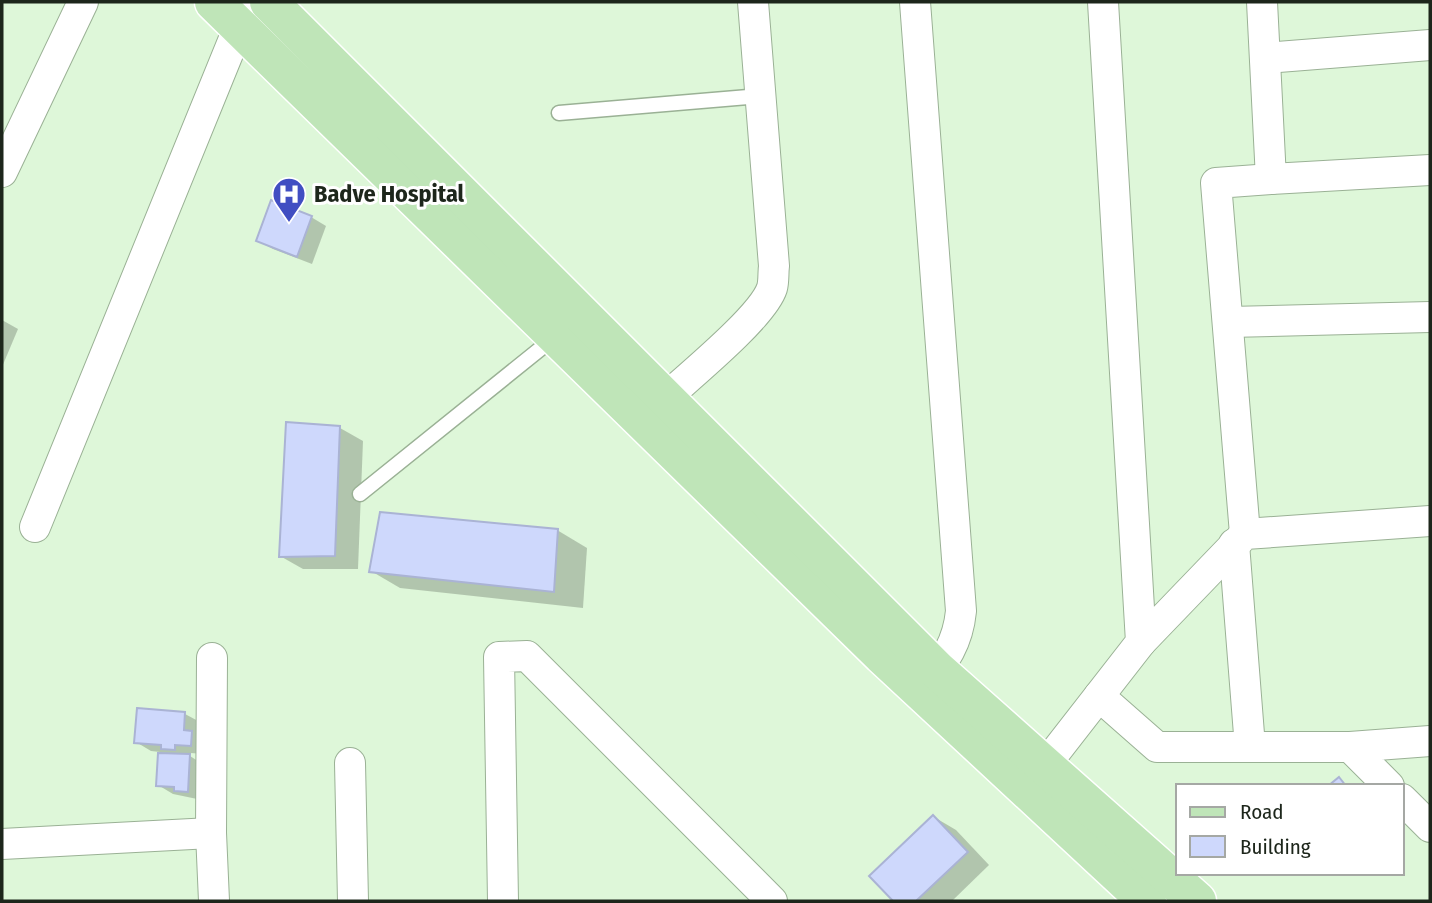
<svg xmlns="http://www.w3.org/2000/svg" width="1432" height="903" font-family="'Fira Sans Condensed',sans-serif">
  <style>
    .shadow { fill: #0003 }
    .building { fill: #ced8fc; stroke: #aab3d4; stroke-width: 2 }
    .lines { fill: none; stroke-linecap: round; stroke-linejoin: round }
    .lane-casing { stroke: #9ab195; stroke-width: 17 }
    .street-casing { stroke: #9ab195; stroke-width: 32 }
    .primary-casing { stroke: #fff; stroke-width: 41 }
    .lane { stroke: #fff; stroke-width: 14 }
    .street { stroke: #fff; stroke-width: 30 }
    .primary { stroke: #bfe5b8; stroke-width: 38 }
    .labels { text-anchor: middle; stroke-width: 6; stroke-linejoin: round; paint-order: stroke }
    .poi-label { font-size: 24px; font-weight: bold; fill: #1d261b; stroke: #fff; text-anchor: start }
  </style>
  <rect width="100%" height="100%" fill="#def7d9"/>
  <g class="shadow">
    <path d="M311,217L326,226L312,264L273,249L258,241Z"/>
    <path d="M2,320L18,329L2,367Z"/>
    <path d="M340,428L363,441L358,569H303L280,556Z"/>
    <path d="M557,530L587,548L583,608L400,588L371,571Z"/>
    <path d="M185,714L200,722L206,754L190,753V756L204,765L202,800L173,794L158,785L160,752L151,751L136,742Z"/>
    <path d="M934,817L956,830L989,865L952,901H895L872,876Z"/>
  </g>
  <g class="building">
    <path d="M271,200L312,216L297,257L256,241Z"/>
    <path d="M286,422L340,426L335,556L279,557Z"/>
    <path d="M380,512L558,529L554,592L369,572Z"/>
    <path d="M137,708L185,712L184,730L192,731L191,746L175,745V750L161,749V745L134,743Z"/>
    <path d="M158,753L190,754L188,792L174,791V787L156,786Z"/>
    <path d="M1339,777L1346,786H1328Z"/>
    <path d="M933,815L968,852L916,901H893L869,876Z"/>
  </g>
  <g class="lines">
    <defs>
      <g id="lane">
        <path d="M559,113L760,96"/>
        <path d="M360,494L555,337"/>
      </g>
      <g id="street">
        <path d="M915,2L961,611C958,642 945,662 924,685"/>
        <path d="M1262,2L1271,179L1430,170"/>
        <path d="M1265,58L1430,45"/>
        <path d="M2,172L83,2"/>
        <path d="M1229,322L1430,317"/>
        <path d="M650,412C677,386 762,319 772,288C774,281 773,273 774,266L753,2"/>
        <path d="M35,527L249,2"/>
        <path d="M1245,534L1216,183L1271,179"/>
        <path d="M1234,544L1250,747"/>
        <path d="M1141,642L1245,534L1430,521"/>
        <path d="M212,658L211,833L214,901"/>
        <path d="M1099,696L1157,747H1350"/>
        <path d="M350,763L353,901"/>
        <path d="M1032,782L1141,642L1103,2"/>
        <path d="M1389,786L1350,747L1430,741"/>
        <path d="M1402,799L1430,827"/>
        <path d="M2,844L211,833"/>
        <path d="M503,901L499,657L527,656L772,901"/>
      </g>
      <g id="primary">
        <path d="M214,2L882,655L1147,901"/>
        <path d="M269,2L937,670L1197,901"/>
      </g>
    </defs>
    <use href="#lane" class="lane-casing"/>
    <use href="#street" class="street-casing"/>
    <use href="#primary" class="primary-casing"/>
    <use href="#lane" class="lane"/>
    <use href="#street" class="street"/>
    <use href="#primary" class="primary"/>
  </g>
  <defs>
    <symbol id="hospital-pin" viewBox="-11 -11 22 30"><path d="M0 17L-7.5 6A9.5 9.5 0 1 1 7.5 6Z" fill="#414ec2" stroke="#fff"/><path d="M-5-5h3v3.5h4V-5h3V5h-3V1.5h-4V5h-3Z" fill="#fff"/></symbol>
  </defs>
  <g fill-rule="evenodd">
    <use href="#hospital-pin" x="270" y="175" width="38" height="52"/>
  </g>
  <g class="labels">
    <g class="poi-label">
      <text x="314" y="202">Badve Hospital</text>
    </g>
  </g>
  <rect width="1432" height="903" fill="none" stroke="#1d261b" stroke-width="7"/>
  <rect x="1176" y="784" width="228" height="91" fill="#ffffff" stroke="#a5a8a4" stroke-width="2"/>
  <rect x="1190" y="807" width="35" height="10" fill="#bfe5b8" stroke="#a5a8a4" stroke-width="2"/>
  <text x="1240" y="819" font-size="21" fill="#1d261b">Road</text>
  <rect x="1190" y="836" width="35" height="21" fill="#ced8fc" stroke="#a5a8a4" stroke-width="2"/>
  <text x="1240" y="854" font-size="21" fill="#1d261b">Building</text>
</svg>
